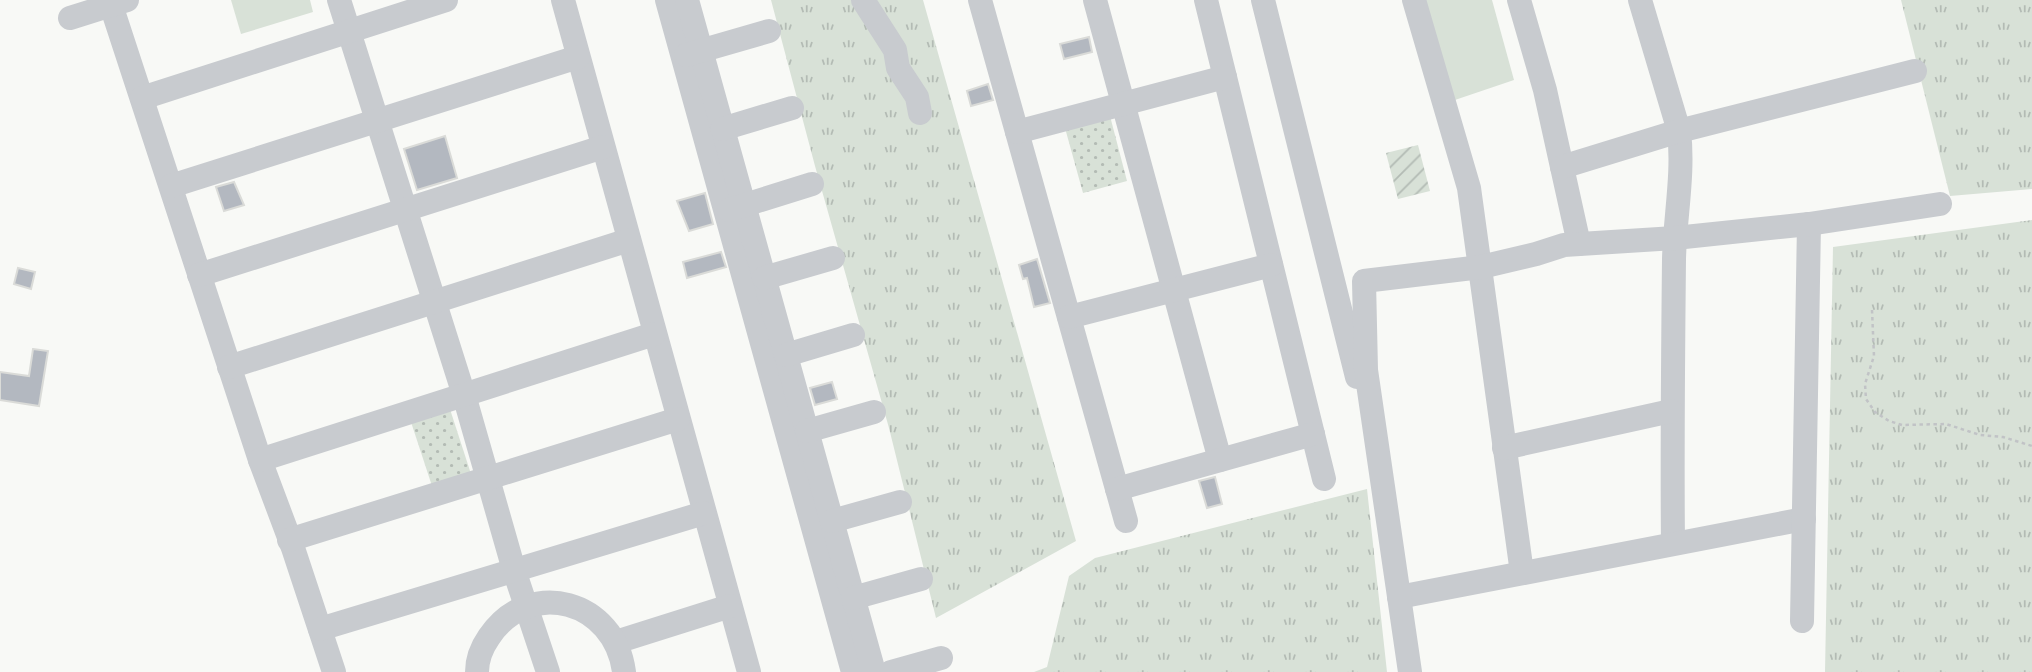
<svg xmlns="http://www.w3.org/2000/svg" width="2032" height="672" font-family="'Titillium Web',sans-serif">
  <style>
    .grass { fill: url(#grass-tufts) }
    .park { fill: url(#park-dots) }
    .garden { fill: url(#garden-furrows) }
    .pitch { fill: #d8e1d7 }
    .building { fill: #b3b8c0; stroke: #dadbd8; stroke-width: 2 }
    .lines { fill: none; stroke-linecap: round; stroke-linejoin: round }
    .path { stroke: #c1c3c6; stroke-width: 2.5; stroke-dasharray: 3.5 3.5; stroke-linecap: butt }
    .minor { stroke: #c8cbcf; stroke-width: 24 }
  </style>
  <defs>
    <pattern id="grass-tufts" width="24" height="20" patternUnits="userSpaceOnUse" patternTransform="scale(1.75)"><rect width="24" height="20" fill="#d8e1d7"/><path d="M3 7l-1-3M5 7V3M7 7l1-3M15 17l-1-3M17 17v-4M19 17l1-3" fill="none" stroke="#b3bbb4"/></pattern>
    <pattern id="park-dots" width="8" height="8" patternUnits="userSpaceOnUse" patternTransform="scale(1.75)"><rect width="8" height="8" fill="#d8e1d7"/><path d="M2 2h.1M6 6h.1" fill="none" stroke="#b3bbb4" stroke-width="1.8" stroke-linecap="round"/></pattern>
    <pattern id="garden-furrows" width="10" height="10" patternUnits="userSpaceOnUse" patternTransform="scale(1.75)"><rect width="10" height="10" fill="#d8e1d7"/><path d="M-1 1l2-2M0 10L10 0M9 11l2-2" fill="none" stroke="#b3bbb4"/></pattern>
  </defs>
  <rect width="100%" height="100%" fill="#f8f9f6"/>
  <g class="grass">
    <path d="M771,0H923L1076,541L936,618L889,428L815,166Z"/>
    <path d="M1901,0H2032V189L1950,196Z"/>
    <path d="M2032,220V672H1825L1833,247Z"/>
    <path d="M1367,489L1387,672H1034L1047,667L1069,576L1095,558Z"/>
  </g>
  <g class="park">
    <path d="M1110,116L1127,181L1083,193L1065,128Z"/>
    <path d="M448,403L471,474L432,486L409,416Z"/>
  </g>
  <path class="garden" d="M1418,145L1430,191L1398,199L1386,153Z"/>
  <g class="pitch">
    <path d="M231,0H310L313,12L241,34Z"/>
    <path d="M1421,0H1492L1514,80L1449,102Z"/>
  </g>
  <g class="building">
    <path d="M1089,37L1092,52L1064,59L1060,44Z"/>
    <path d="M988,84L993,100L971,106L967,91Z"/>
    <path d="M445,136L457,178L417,190L404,149Z"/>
    <path d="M234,182L244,205L224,211L216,187Z"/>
    <path d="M705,193L713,224L689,231L677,201Z"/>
    <path d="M721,252L726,267L687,278L683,262Z"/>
    <path d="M1037,259L1050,303L1034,307L1027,278L1023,279L1019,265Z"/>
    <path d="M18,268L35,272L31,289L14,284Z"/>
    <path d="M33,349L48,351L39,406L0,400V372L29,376Z"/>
    <path d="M832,382L837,399L815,405L810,388Z"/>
    <path d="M1215,477L1222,504L1207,508L1199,481Z"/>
  </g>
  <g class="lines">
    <path class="path" d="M1872,310L1874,356L1865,384L1866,399L1875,412L1889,421L1902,425L1946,424L1980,435L2003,437L2032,446"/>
    <g class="minor">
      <path d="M339,0L464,395L514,570L548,672"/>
      <path d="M563,0L749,672"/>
      <path d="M667,0L853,672"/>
      <path d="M687,0L874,672"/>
      <path d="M863,0L895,50L898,68L917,97L920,113"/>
      <path d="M980,0L1126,521"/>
      <path d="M1095,0L1220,460"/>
      <path d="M1206,0L1324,479"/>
      <path d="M1263,0L1357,377"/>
      <path d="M1414,0L1469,188L1522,573"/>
      <path d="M1519,0L1545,90L1579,244"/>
      <path d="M1640,0L1679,131C1684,174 1675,216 1674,259C1673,354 1672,449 1673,543"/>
      <path d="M111,5L260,460L293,548L334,672"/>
      <path d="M70,18L127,0"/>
      <path d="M686,55L769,31"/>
      <path d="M142,98L446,0"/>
      <path d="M722,129L792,108"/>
      <path d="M1017,132L1225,77"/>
      <path d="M1562,167L1679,131L1915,71"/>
      <path d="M171,186L578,57"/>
      <path d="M729,210L812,184"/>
      <path d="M199,275L603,147"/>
      <path d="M764,278L833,258"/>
      <path d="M1069,317L1271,265"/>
      <path d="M786,355L853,335"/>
      <path d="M229,367L629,240"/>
      <path d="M807,431L874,412"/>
      <path d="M1504,448L1671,411"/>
      <path d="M260,460L654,334"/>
      <path d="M1117,489L1313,434"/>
      <path d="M832,521L900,502"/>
      <path d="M289,540L678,419"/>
      <path d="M1399,597L1804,519"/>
      <path d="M853,598L921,579"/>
      <path d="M1802,621L1809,224"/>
      <path d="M320,629L704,513"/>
      <path d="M616,642L730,606"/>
      <path d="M477,672C477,660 482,647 489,637C530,576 615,601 624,672"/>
      <path d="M891,672L941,658"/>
      <path d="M1410,672L1366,370L1364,281L1481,267L1536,254L1564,245L1675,238L1809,224L1940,204"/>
    </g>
  </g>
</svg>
